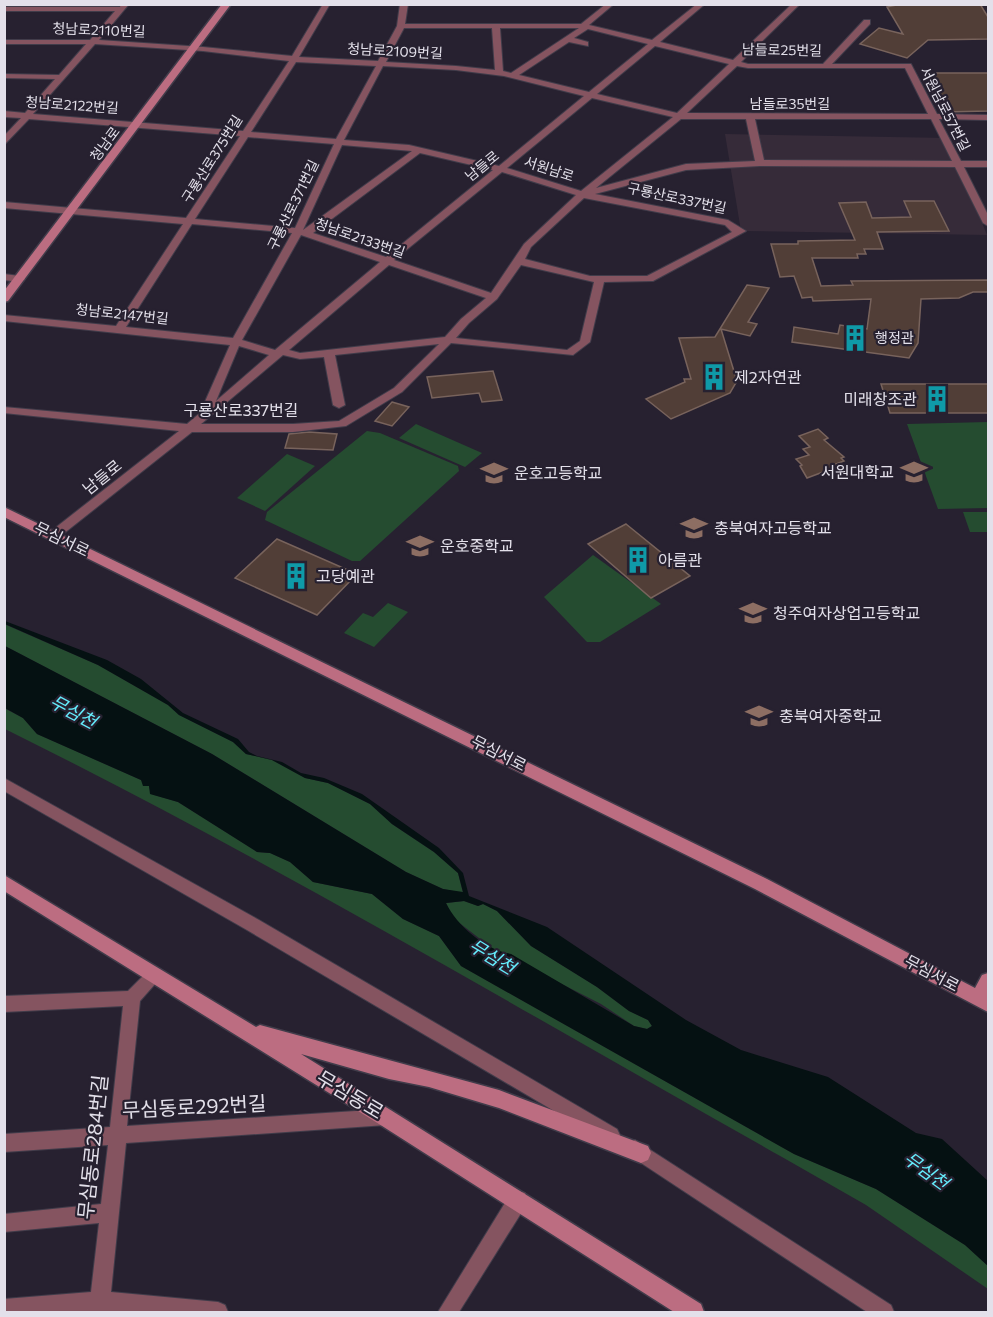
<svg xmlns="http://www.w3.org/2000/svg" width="993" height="1317" font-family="Commissioner,'Noto Sans KR',sans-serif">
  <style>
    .commercial { fill: #362b39 }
    .green { fill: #254c30 }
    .water { fill: #051112; fill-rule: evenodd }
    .building { fill: #513e37; stroke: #78635c; stroke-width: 1.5 }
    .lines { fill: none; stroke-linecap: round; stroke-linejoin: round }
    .street-casing { stroke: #413c4a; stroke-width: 2 }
    .secondary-casing { stroke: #413c4a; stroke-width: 3 }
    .street { fill: #855460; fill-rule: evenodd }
    .secondary { fill: #bc6d81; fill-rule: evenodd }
    .labels { text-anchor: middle; stroke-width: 4.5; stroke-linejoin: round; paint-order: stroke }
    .far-street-label { font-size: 14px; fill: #e3e0ea; stroke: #272130 }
    .far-poi-label { font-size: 14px; fill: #e3e0ea; stroke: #272130; text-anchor: start }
    .poi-label { font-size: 16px; fill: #e3e0ea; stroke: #272130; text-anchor: start }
    .street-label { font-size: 16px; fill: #e3e0ea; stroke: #272130 }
    .water-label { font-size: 18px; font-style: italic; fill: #65eefe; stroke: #272130 }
    .near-street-label { font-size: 20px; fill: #e3e0ea; stroke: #272130 }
  </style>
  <rect width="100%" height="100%" fill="#272130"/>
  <path class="commercial" d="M725,134L948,138L987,235L741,231Z"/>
  <g class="green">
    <path d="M988,422V508L938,509L907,424Z"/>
    <path d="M416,424L482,453L465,467L399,438Z"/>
    <path d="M367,431L380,433L458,466L459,471L360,561H352L265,520L267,512Z"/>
    <path d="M287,454L315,466L265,511L237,498Z"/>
    <path d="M963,512H988V532H970Z"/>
    <path d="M593,555L661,604L600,642H587L544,597Z"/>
    <path d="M388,603L408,612L374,647L344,633L363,613L373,617Z"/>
    <path d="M4,624L98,665L168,705L179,715L233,742L246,754L272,760L305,778L328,783L370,804L392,824L434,852L458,873L463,893L443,889L406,872L212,754L5,646Z"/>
    <path d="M4,708L23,718L37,734L141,780L149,786L151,794L178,802L257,852L270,853L290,862L313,882L372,894L403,919L439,936L461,966L794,1154L876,1189L965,1245L988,1266V1289L866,1205L782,1157C524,1012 270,860 5,729Z"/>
    <path d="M464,901L478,906L483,904L497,911L531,946L597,987L629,1011L648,1020L652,1026L647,1029L634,1026L601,1004L548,977L511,954L497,952L453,918L446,903Z"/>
  </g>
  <path class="water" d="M5,621L107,660L141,679L183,713L238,739L249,752L257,756L282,762L301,773L324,778L362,794L439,848L463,873L469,896L547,927L686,1020L741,1050L828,1077L916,1133L942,1139L988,1181V1266L965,1245L876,1189L794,1154L461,966L439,936L403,919L372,894L313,882L290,862L270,853L257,852L178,802L150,794L149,786H143L141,780L37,734L23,718L5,708V646L212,754L406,872L443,889L463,892L458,873L434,852L392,824L370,804L328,783L305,778L272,760L246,754L233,742L179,715L168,705L98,665L5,624ZM464,901L478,906L483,904L497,911L531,946L597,987L629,1011L648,1020L652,1026L647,1029L634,1026L511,954C486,950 457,926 446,903Z"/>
  <g class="building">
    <path d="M901,4H980L988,17V39L928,40L907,58L860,44L879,28L903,34L887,7Z"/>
    <path d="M933,73H988V111L944,112L931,89H941Z"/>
    <path d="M904,201H934L949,231L877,232L883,249H864L866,254H857L858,258H812L821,286L853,285L851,281L988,280V292H973L959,298L921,299L918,343L909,358L792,342L794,327L838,334L840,325L867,329L871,299L813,301L812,297L802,298L794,276L780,277L771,244H798V241L855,240L839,203L866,202L872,218L911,217Z"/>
    <path d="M747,285L769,288L748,322L757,324L750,336L721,329L737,381L730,393L671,419L646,399L685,382L684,379H691L679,338L715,337Z"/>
    <path d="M493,371L502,400L482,402L479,393L432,398L427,377Z"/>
    <path d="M881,384H988V413H890Z"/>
    <path d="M392,402L409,407L392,426L375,421Z"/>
    <path d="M818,429L828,438L824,440L844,457L841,458L844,461L836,464L839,466L807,478L800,466L802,465L796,459L809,455L803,449L810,447L799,436Z"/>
    <path d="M309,432L337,434L333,450L285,448L289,434Z"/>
    <path d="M626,524L690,576L651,598L588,544Z"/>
    <path d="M277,539L357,574L317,615L235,578Z"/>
  </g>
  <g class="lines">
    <defs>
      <g id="street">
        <path d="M121,4H129L99,40L203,47L292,56L323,4H330L299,57L378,61L397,26L400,4H408L405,24H581L606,4H614L589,25L652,40L697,4H705L660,42L733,60L792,4H800L741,62L748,64H823L864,20H870V24L832,64H911L937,114L988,115V120L939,119L961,161H988V167H964L988,215V226L983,223L955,167L760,166L686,170L595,194L728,220L746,231L653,281L604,282L590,342L573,355L451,343L402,392L346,426L293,432H192L58,538H50L48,535L50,532L179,431L4,413V407L187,424L200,413L230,345L4,321V315L116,326L183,224L4,208V202L186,218L240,136L29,119L4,145V136L21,118L4,117V111L25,113L55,79L4,78V74L59,75L86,44H4V40H90L115,11H4V7H120ZM404,28H492L495,70L456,66L386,62ZM500,28H579L511,73L503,71ZM588,29L648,44L589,92L519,75L569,42L588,46V42L574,38ZM95,44L203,51L289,61L243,131L33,114ZM655,46L729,64L677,113L597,94ZM296,62L376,66L336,139L251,132ZM383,66L456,70L504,76L584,96L499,166L409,145L344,140ZM737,66L748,68H905L928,114L687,113ZM592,98L673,117L581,191L507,168ZM681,119H746L755,161L686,164L596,188ZM755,119H931L952,161L764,160ZM248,137L334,144L295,228L195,219ZM342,145L412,151L303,230ZM420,153L493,170L386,257L313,233ZM502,172L576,195L524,244L491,293L394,260ZM584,198L725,225L732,232L647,276H590L525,259L531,247ZM192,224L292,233L233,338L126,327ZM301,235L380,262L275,350L242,340ZM389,265L486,298L461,319L445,337L300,353L289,350ZM521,265L594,282L580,341L567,350L456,338L469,323L497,299ZM439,344L394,388L339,421L293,424H201L283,355L300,359L324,357L333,405L339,408L345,405L335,355ZM239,346L269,355L216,401Z"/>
        <path d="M4,274L20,276L25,279L20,282L4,280Z"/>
        <path d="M4,778L259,920L617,1129L620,1135L617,1141L611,1144L605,1141L247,930L4,791Z"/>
        <path d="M155,968L161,970L163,975L140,1001L127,1126L386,1109L392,1111L395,1117L392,1123L386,1125L126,1143L111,1292L218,1302L225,1305L228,1312H4V1299L91,1292L99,1223L4,1232V1214L101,1204L108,1145L4,1152V1134L110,1127L123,1006L4,1012V996L128,991L149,970Z"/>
        <path d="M635,1140L891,1305L894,1312H867L629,1155L626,1149L629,1143Z"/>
        <path d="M518,1191L525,1193L527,1200L525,1207L459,1312H438L511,1193Z"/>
      </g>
      <g id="secondary">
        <path d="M222,4H231L8,301L4,302V291Z"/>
        <path d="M4,507L767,879L975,988L982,975L988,973V1012L755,889L4,517Z"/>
        <path d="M4,875L256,1027L260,1025L499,1090L648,1146L651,1153L648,1160L641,1163L499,1108L429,1087L389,1079L301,1054L701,1304L704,1312H674L379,1124L4,891Z"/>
      </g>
    </defs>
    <use href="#street" class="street-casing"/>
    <use href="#secondary" class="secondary-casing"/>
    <use href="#street" class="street"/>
    <use href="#secondary" class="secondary"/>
  </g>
  <defs>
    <symbol id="building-bare" viewBox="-9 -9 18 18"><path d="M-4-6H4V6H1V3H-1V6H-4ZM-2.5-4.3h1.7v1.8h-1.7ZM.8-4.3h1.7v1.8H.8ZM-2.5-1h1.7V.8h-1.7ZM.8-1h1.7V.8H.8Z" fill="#0f9aa8" stroke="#272130" stroke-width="2.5" paint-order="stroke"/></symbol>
    <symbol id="university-bare" viewBox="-9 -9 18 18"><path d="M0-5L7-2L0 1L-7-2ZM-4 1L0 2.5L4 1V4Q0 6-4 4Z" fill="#8d6e63" stroke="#272130" stroke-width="2.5" paint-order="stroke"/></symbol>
    <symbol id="school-bare" viewBox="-9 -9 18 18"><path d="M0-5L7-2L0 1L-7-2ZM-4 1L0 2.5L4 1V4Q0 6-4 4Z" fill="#8d6e63" stroke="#272130" stroke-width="2.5" paint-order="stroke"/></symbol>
  </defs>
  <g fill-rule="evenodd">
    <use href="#building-bare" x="836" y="319" width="38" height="38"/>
    <use href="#building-bare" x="695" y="358" width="38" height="38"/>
    <use href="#building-bare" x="918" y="380" width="38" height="38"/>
    <use href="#university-bare" x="895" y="453" width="38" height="38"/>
    <use href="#school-bare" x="475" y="454" width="38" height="38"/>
    <use href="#school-bare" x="675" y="509" width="38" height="38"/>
    <use href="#school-bare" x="401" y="527" width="38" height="38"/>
    <use href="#building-bare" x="619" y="541" width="38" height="38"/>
    <use href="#building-bare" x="277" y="557" width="38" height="38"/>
    <use href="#school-bare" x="734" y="594" width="38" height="38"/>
    <use href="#school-bare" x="740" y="697" width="38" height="38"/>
  </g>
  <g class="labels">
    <g class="far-street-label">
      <text transform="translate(99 30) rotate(2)" y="5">청남로2110번길</text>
      <text transform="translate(782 50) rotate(1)" y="5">남들로25번길</text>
      <text transform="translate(395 51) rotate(3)" y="5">청남로2109번길</text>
      <text x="790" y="109">남들로35번길</text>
      <text transform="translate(72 105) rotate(4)" y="5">청남로2122번길</text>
      <text transform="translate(945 109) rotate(63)" y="5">서원남로57번길</text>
      <text transform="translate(105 144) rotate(-53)" y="5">청남로</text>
      <text transform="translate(212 159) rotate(-58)" y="5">구룡산로375번길</text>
      <text transform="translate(482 166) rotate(-39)" y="5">남들로</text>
      <text transform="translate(549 169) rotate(18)" y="5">서원남로</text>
      <text transform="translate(677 198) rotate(12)" y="5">구룡산로337번길</text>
      <text transform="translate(293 205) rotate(-64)" y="5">구룡산로371번길</text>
      <text transform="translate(360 238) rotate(19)" y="5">청남로2133번길</text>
      <text transform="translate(122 314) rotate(6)" y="5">청남로2147번길</text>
    </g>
    <g class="far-poi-label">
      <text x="875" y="343">행정관</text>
    </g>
    <g class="poi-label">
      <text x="734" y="383">제2자연관</text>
      <text x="917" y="405" text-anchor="end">미래창조관</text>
      <text x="894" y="478" text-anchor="end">서원대학교</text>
      <text x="514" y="479">운호고등학교</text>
      <text x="714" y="534">충북여자고등학교</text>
      <text x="440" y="552">운호중학교</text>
      <text x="658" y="566">아름관</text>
      <text x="316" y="582">고당예관</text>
      <text x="773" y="619">청주여자상업고등학교</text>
      <text x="779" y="722">충북여자중학교</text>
    </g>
    <g class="street-label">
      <text x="241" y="416">구룡산로337번길</text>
      <text transform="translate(102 477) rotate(-39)" y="6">남들로</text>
      <text transform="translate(62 539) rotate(26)" y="6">무심서로</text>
      <text transform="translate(499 753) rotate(27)" y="6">무심서로</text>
      <text transform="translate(932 973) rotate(28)" y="6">무심서로</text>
    </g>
    <g class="water-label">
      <text transform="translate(73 712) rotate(28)" y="6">무심천</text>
      <text transform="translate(492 957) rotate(31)" y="6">무심천</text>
      <text transform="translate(926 1171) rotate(36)" y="6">무심천</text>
    </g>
    <g class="near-street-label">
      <text transform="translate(350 1095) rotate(31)" y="7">무심동로</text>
      <text transform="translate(194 1107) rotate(-3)" y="7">무심동로292번길</text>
      <text transform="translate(93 1147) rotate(-84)" y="7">무심동로284번길</text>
    </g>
  </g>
  <rect width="993" height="1317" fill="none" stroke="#e3e0ea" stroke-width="12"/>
</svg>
